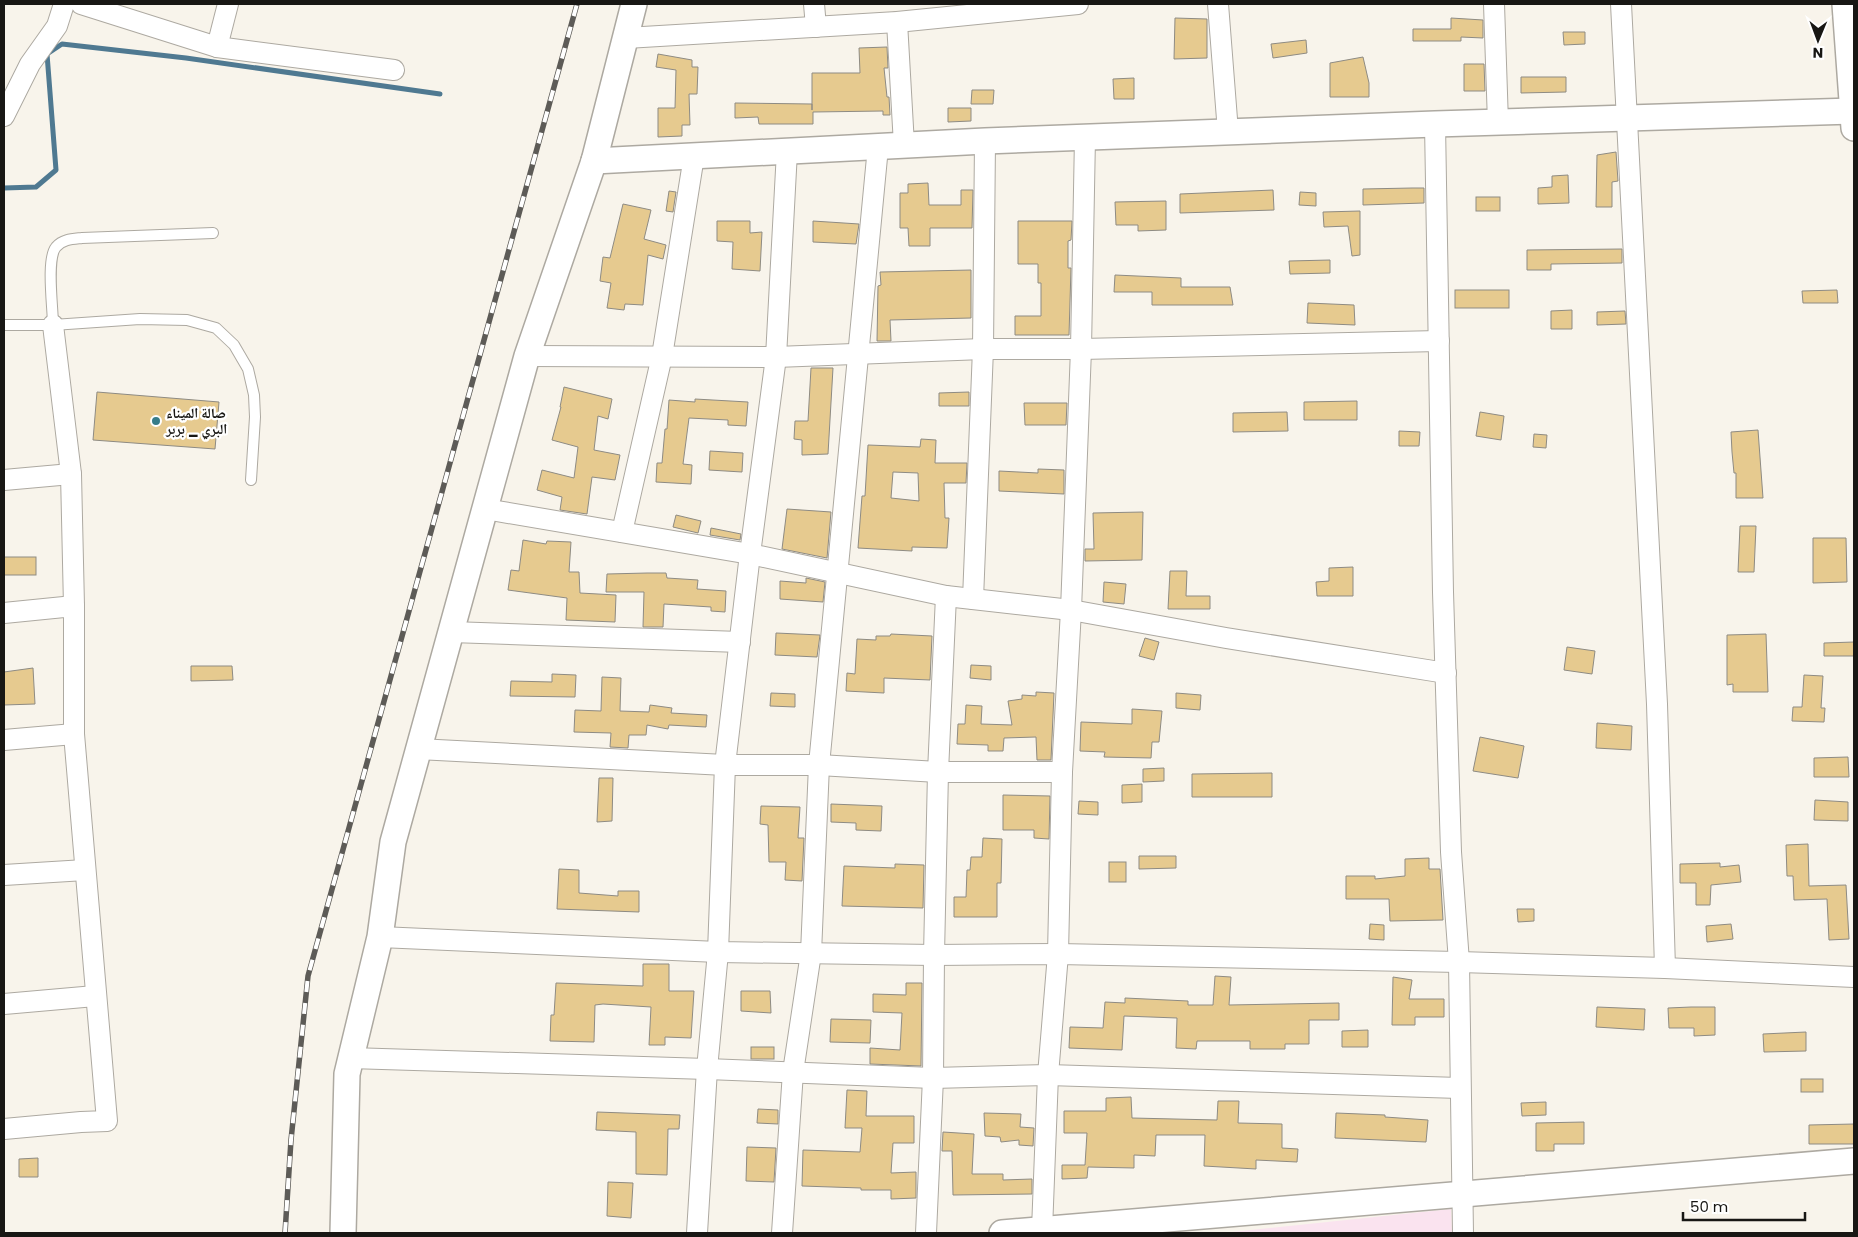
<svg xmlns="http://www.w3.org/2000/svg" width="1858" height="1237" font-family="Poppins,'Noto Naskh Arabic',sans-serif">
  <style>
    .education { fill: #fae3ef }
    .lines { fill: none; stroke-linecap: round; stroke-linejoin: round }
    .stream { stroke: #4f7991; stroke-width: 5 }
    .building { fill: #e6ca8f; stroke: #8e8b83; fill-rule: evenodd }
    .service-casing { stroke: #ada9a1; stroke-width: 12 }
    .minor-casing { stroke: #ada9a1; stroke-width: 22 }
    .tertiary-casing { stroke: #ada9a1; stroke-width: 28 }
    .service { stroke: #fff; stroke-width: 10 }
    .minor { stroke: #fff; stroke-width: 20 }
    .tertiary { stroke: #fff; stroke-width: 25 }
    .rail-casing { stroke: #5d5b57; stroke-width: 5.5 }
    .rail { stroke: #fff; stroke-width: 4; stroke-dasharray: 11; stroke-linecap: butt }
    .poi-dot { fill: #367c89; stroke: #fff; stroke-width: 2 }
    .labels { text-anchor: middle; stroke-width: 4.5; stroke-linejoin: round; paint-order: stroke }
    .poi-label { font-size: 14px; font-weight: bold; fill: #181714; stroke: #fff; text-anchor: start }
  </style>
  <rect width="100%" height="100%" fill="#f8f4eb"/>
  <path class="education" d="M1451,1209L1452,1233H1223Z"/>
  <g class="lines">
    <path class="stream" d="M4,188L36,187L56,170L47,54L62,44L186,58L440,94"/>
  </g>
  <g class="building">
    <path d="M1175,18L1207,19V58L1174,59Z"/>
    <path d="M1451,18L1483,20V38L1461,37V41H1413V29H1451Z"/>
    <path d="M1563,32H1585V44L1564,45Z"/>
    <path d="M1306,40L1307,53L1273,58L1271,44Z"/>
    <path d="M887,47L888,68H884L887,97H889L890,115H883V111L813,112V124H759L758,117L735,118V103L812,104V110V73H860L859,48Z"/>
    <path d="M658,54L692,60V67H698L697,94H689L690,125H682V136L658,137V108H675L676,70L656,67Z"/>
    <path d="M1363,57L1369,83V97H1330V63Z"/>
    <path d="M1464,64H1484L1485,91H1464Z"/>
    <path d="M1521,77H1566V92L1521,93Z"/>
    <path d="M1134,78V99H1114L1113,79Z"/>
    <path d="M972,90H994L993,104H971Z"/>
    <path d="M948,108H971V121L948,122Z"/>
    <path d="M1616,152L1618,181L1612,182V207H1596L1597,155Z"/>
    <path d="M1568,175L1569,203L1538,204V188L1552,187V176Z"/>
    <path d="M928,183L929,205H961V190H973L972,228H930V246H909L908,228H900V193H908V184Z"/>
    <path d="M1412,188H1424V203L1363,205V189Z"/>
    <path d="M1273,190L1274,210L1180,213V194Z"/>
    <path d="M669,191L676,192L673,212L666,211Z"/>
    <path d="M1300,192L1316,193V206L1299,205Z"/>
    <rect x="1476" y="197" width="24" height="14"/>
    <path d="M1166,201V230L1138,231V225H1116L1115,202Z"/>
    <path d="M623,204L651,210L644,239L666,245L663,259L648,255L643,305L625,304L624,310L607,308L611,283L600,281L603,257L610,258Z"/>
    <path d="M1360,211V255L1352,256L1348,226L1324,227L1323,212Z"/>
    <path d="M717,221H750V233L762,232L760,271L732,269L733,242L717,241Z"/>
    <path d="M813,221L859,224L856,244L813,242Z"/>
    <path d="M1018,221H1072L1071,240L1068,241V268H1071L1069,335H1015V316H1041V283H1038V264H1018Z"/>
    <path d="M1622,249V263L1551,264V270H1527V250Z"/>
    <path d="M1330,260V273L1290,274L1289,261Z"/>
    <path d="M971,270V318L890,320L891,341H877L878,286L881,285L880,272Z"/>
    <path d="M1115,275L1181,278V287H1230L1233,305H1152V292H1114Z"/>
    <rect x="1455" y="290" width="54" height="18"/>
    <path d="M1837,290L1838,303H1803L1802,291Z"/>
    <path d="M1308,303L1354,305L1355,325L1307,323Z"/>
    <path d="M1572,310V329H1551V311Z"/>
    <path d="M1625,311L1626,324L1597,325V312Z"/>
    <path d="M811,368H833L828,454L802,455V440L794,439L795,421H808Z"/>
    <path d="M564,387L612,399L608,419L598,416L594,450L620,455L615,480L592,477L587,514L560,510L562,497L537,490L542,470L574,478L578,447L552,440L561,407H560Z"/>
    <path d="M97,392L219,402L215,449L93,440Z"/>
    <path d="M969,392V406H939V393Z"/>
    <path d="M695,399L748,402L746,426L728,425V420L689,418L683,464L692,465L691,484L656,482L657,463H662L665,429H667L669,400L695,402Z"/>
    <path d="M1357,401V420H1304V402Z"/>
    <path d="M1024,403H1067L1066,425H1025Z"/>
    <path d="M1287,412L1288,431L1233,432V413Z"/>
    <path d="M1480,412L1504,416L1501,440L1476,436Z"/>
    <path d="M1758,430L1763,498H1736V473H1734L1732,452L1731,432Z"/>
    <path d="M1399,431L1420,432L1419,446H1399Z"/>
    <path d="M1534,434L1547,435L1546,448L1533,447Z"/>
    <path d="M921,439L936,440L935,463H967L966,483H944L945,518H949L947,548L912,547V551L858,548L862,496H865L868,445L920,447ZM893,472L918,473L919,501L891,498Z"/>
    <path d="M710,451L743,453L742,472L709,470Z"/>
    <path d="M1038,469L1064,470V494L999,491V471L1038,473Z"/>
    <path d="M787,509L831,512L827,558L782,549Z"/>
    <path d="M1143,512L1142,560L1085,561V549H1094L1093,513Z"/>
    <path d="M676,515L701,521L698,533L673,527Z"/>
    <path d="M1740,526H1756L1754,572H1738Z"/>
    <path d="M711,528L741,534L740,540L710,535Z"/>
    <path d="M1813,538H1846L1847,582L1813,583Z"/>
    <path d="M523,540L546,544L547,541L571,542L569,572H579L580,593L616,595L615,622L566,620L567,598L508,590L511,570L519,571Z"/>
    <rect x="4" y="557" width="32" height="18"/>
    <path d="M1353,567V596H1317L1316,582L1329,581V568Z"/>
    <path d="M1170,571H1187L1186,596H1210V609H1168Z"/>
    <path d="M647,573H666L667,578L698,580L697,589L726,591L725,612L711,611V607L664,604L663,627H643L644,592H606L607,574Z"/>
    <path d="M806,578L825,582L823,602L780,599V581L806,583Z"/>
    <path d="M1104,582L1126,584L1124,604L1103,602Z"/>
    <path d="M776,633L820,635L817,657L775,655Z"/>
    <path d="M891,634L932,636L930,680L884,678V693L846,691L847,673L855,674L857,639L876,640V636H890Z"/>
    <path d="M1766,634L1768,692H1733V684L1727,685V635Z"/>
    <path d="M1145,638L1159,642L1154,660L1139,656Z"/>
    <path d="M1854,642V656H1824V643Z"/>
    <path d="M1567,647L1595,651L1592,674L1564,670Z"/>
    <path d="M971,665L991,666V680L970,678Z"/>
    <path d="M191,666H232L233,680L191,681Z"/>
    <path d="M33,668L35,704L4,705V672Z"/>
    <path d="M552,674L576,675L575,697L510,696L511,681L552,682Z"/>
    <path d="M1804,675L1823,676L1821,708H1825L1824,722L1792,721L1793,707H1802Z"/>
    <path d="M602,677L621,678L620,711L649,712L650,705L672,708L671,713L707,715L706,727L669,725L668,729L647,725L646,735H629L628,748L610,747L611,733L574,732L575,710L601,711Z"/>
    <path d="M1036,692L1054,693L1051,760H1037L1036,737L1004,738L1003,751H988V745L957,744L958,724H965L966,705L982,706L981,724L1012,725L1008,701L1022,699V695L1036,696Z"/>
    <path d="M771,693L795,694V707L770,706Z"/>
    <path d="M1176,693L1201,695L1200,710L1176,708Z"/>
    <path d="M1132,709L1162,711L1159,742H1152L1151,758L1104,757L1105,752L1080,751L1081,722L1132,724Z"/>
    <path d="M1597,723L1632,726L1631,750L1596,748Z"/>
    <path d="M1480,737L1524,746L1518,778L1473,771Z"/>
    <path d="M1848,757L1849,777H1814V758Z"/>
    <path d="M1164,768V781L1143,782V769Z"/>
    <path d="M1272,773V797H1192V774Z"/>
    <path d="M599,778H613L612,821L597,822Z"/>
    <path d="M1142,784V802L1122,803V785Z"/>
    <path d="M1003,795L1050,796L1049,839L1034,838V830H1003Z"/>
    <path d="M1815,800L1848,802V821L1814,820Z"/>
    <path d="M1079,801L1098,802V815L1078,814Z"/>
    <path d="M831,804L882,806L881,831L856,830V823L831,822Z"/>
    <path d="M761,806L800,807L798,838H804L802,881L785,880L786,862H769L768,825L760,824Z"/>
    <path d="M983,838L1002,839L1001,883H997V917H954V897H966L967,870H970L971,857H982Z"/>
    <path d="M1808,844L1809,886L1846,885L1849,939L1829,940L1827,899L1794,900L1793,876H1787L1786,845Z"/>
    <path d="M1139,856H1176V868L1139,869Z"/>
    <path d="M1429,858V869H1440L1443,920L1390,921L1389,899H1346V876H1375V879L1405,876V859Z"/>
    <rect x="1109" y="862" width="17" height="20"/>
    <path d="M1720,863V867L1739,865L1741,882L1711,885L1710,905H1696V883H1680V864Z"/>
    <path d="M895,864L924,865L923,908L842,906L844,866L895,868Z"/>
    <path d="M559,869L579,870V893L618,896V891H639V912L557,909Z"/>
    <path d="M1517,909H1534V921L1518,922Z"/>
    <path d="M1370,924L1384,925V940L1369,939Z"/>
    <path d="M1731,924L1733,939L1707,942L1706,926Z"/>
    <path d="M643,964H669V991H694L691,1038L665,1037V1045H649L651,1007L603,1004L595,1005L594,1042L550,1041L551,1015H554L556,983L643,986Z"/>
    <path d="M1215,976L1231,977L1229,1005L1339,1003V1020H1309V1044H1285V1049H1250V1041H1197L1196,1049L1176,1048L1177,1018L1124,1016L1122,1050L1069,1048L1070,1027L1103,1028L1105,1002L1125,1003V998L1188,1001V1005H1213Z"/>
    <path d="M1393,977L1412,980L1409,999H1444V1017H1415V1025H1392Z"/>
    <path d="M906,983H922L921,1066L870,1064V1048L900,1050L902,1013L873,1012V994L906,995Z"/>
    <path d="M741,991H770L771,1013L741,1011Z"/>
    <path d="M1597,1007L1645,1009L1644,1030L1596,1027Z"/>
    <path d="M1691,1007H1715V1035L1694,1036V1028H1669L1668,1008Z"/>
    <path d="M831,1019L871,1020L870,1043L830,1042Z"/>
    <path d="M1368,1030V1047H1342V1031Z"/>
    <path d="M1806,1032V1051L1764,1052L1763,1034Z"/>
    <rect x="751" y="1047" width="23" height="12"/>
    <rect x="1801" y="1079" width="22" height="13"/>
    <path d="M847,1090L867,1091L866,1116H914V1143H893L891,1173L916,1172V1198L891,1199V1190H861V1188L802,1186L803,1150L860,1152L862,1128H845Z"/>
    <path d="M1131,1097L1132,1118L1217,1120L1218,1101H1239L1238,1123L1282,1124V1148L1298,1149L1297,1162L1256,1160V1169L1204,1166L1205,1135H1156L1155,1156L1134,1155V1168L1088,1167L1087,1178L1062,1179V1165H1085L1087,1133H1064V1111H1106V1098Z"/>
    <path d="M1546,1102V1115L1522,1116L1521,1103Z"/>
    <path d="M758,1109L778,1110V1124L757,1123Z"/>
    <path d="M597,1112L680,1115L679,1129H668L667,1175L636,1174V1132L596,1130Z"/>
    <path d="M984,1113L1021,1114L1020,1127L1034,1128L1033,1146L1019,1145V1140L1001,1142L1000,1137L985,1136Z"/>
    <path d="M1336,1113L1385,1115V1117L1428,1120L1426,1142L1335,1138Z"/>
    <path d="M1584,1122V1144H1554V1151H1536V1123Z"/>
    <path d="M1854,1124V1144H1809V1125Z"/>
    <path d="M943,1132L974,1134L972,1174H1003V1180L1032,1179V1194L953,1195L952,1151H942Z"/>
    <path d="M747,1147L776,1148L774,1182L746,1181Z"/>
    <path d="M38,1158V1177H19V1159Z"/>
    <path d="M608,1182L633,1183L631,1218L607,1216Z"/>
  </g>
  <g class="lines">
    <defs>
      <g id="service">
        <path d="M4,325H53L140,319L187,320L216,328L234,345L248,369L254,395L255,417L251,480"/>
        <path d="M53,325C53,308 46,259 56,247C63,239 73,239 82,238L213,233"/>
      </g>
      <g id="minor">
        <path d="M81,4L217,47L394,70"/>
        <path d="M814,4L816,27"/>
        <path d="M1218,4L1228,132"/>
        <path d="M1494,4L1498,123"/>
        <path d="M1621,4L1657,704L1665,968"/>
        <path d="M897,22L904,145"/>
        <path d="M626,38L897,22L1078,4"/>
        <path d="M217,47L228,4"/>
        <path d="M4,116L30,64L57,26L64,4"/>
        <path d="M1435,124L1443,592L1451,852L1459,962L1463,1233"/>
        <path d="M53,325L71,474L74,606"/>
        <path d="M527,356L776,357L983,349H1081L1439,341"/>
        <path d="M4,480L71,474"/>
        <path d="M485,509L750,554L946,596L1071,610L1226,638L1446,673"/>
        <path d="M622,532L662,356L694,156"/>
        <path d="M973,599L983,349L985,141"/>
        <path d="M4,613L74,606V734L107,1121L81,1122L4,1129"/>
        <path d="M451,632L740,642"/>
        <path d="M4,740L74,734"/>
        <path d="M418,749L725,765H819L938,772H1062"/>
        <path d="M4,875L85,870"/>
        <path d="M380,937L718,952L934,955L1058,954L1459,962L1665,968L1854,977"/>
        <path d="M4,1004L95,996"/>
        <path d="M350,1058L707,1069L933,1078L1048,1075L1459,1088"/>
        <path d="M1042,1230L1048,1075L1058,954L1062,772L1071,610L1081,349L1085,137"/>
        <path d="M697,1233L707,1069L718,952L725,765L750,554L776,357L787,151"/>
        <path d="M782,1233L793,1072L811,953L819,765L878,147"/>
        <path d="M926,1233L933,1078L934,955L938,772L946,596"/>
      </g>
      <g id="tertiary">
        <path d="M1845,4L1854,128"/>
        <path d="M594,161L985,141L1435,124L1853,111"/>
        <path d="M343,1233L347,1074L380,937L393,842L527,356L594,161L634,4"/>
        <path d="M1002,1233L1854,1161"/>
      </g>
    </defs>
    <use href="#service" class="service-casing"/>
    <use href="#minor" class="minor-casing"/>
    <use href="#tertiary" class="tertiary-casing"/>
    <use href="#service" class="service"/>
    <use href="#minor" class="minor"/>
    <use href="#tertiary" class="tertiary"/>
    <defs>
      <path id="rail" d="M285,1233L291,1140L308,976L577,4"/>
    </defs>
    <use href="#rail" class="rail-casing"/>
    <use href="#rail" class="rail"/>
  </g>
  <circle class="poi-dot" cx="156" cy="421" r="5"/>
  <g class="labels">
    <g class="poi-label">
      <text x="166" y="418">صالة الميناء<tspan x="166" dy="16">البري _ بربر</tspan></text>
    </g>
  </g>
  <rect width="1858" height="1237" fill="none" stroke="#181714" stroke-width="10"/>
  <g transform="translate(1818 40) rotate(181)" stroke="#ffffff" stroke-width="4" paint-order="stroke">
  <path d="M0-4L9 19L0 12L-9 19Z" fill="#181714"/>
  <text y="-8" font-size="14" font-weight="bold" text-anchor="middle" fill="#181714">N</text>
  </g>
  <path d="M1683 1212v8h122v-8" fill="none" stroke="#181714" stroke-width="2.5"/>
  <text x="1690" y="1212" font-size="15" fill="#181714" stroke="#ffffff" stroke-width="4" paint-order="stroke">50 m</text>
</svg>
